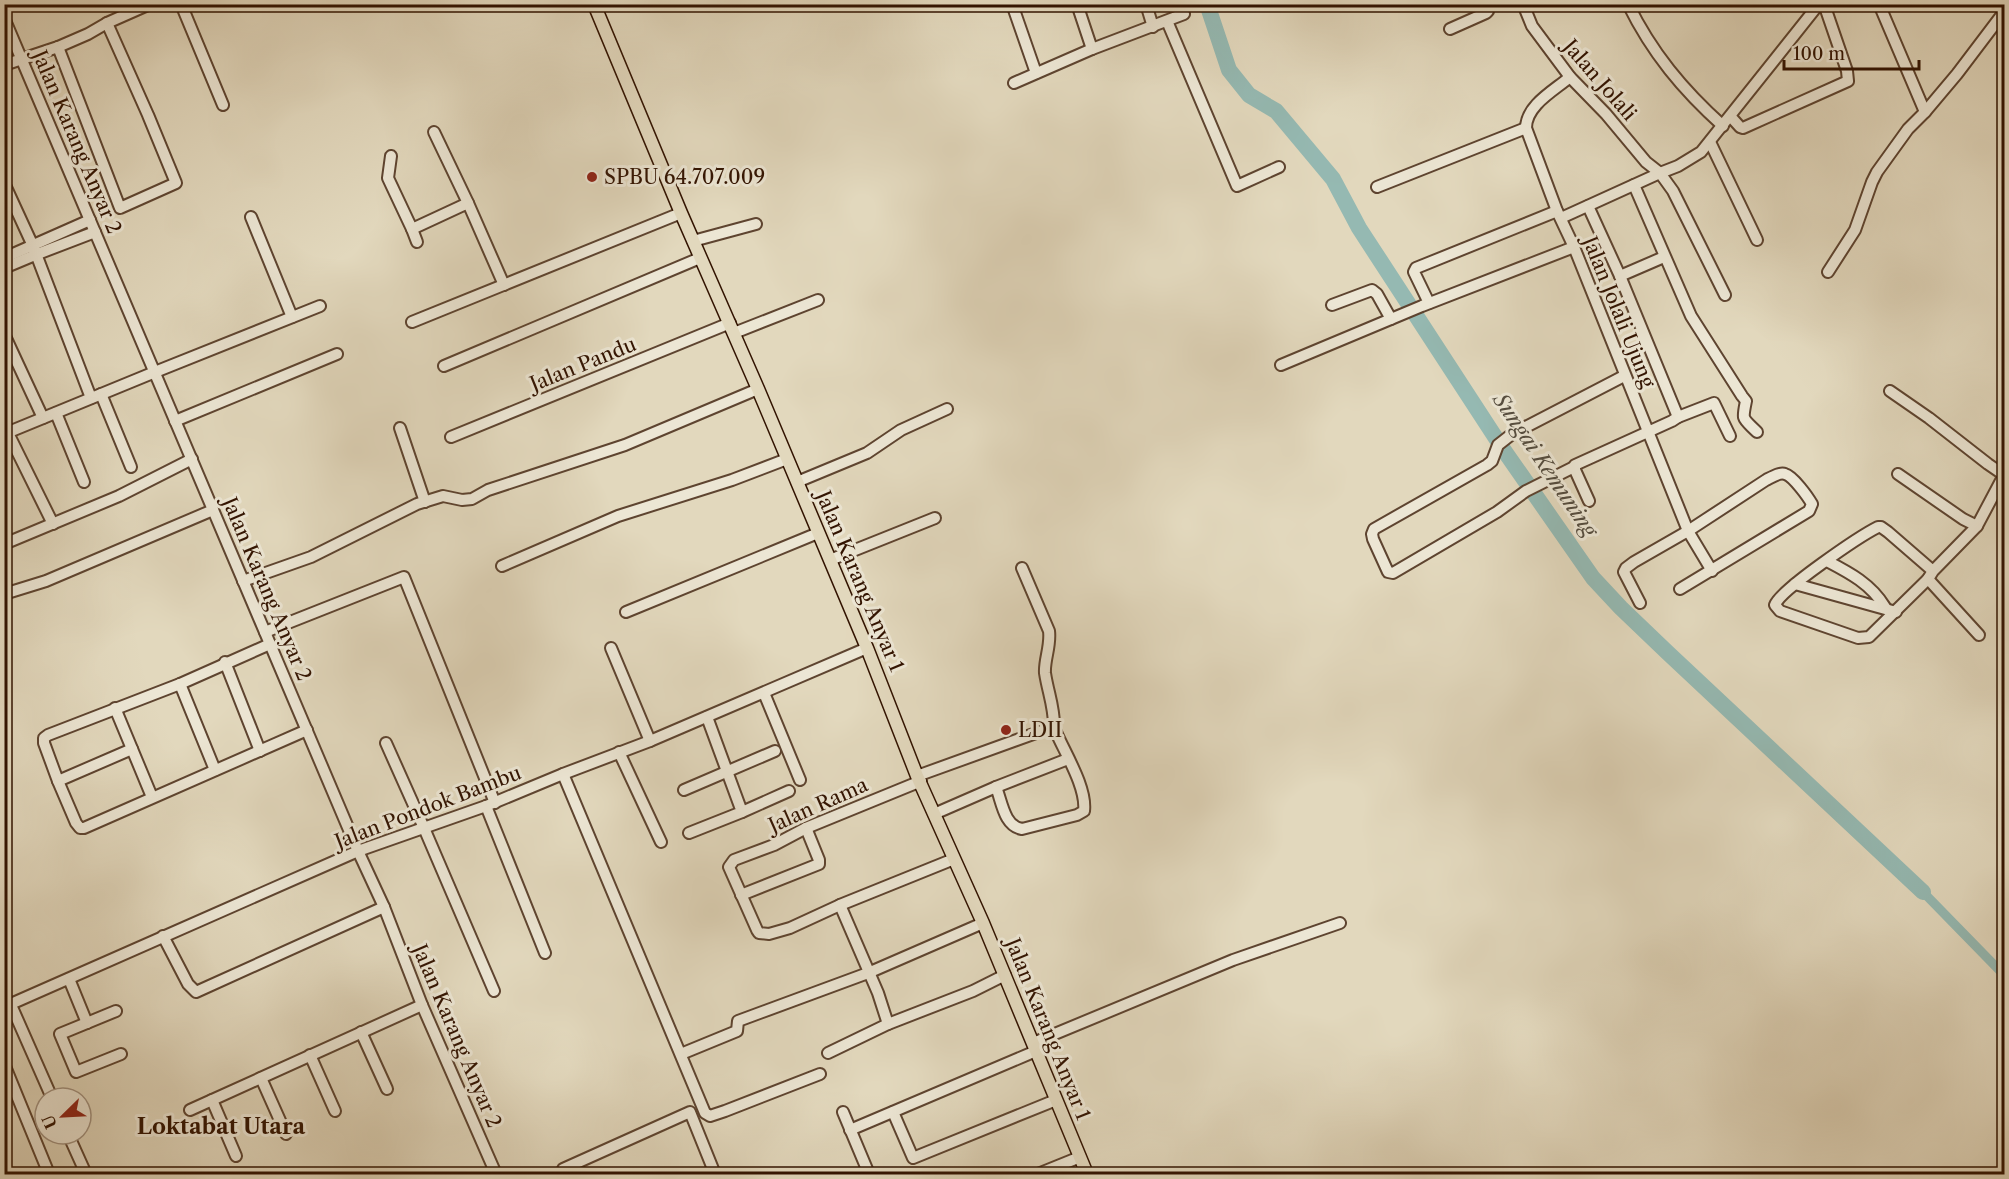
<svg xmlns="http://www.w3.org/2000/svg" width="2009" height="1179" font-family="'Libre Caslon Text',serif">
  <style>
    .lines { fill: none; stroke-linecap: round; stroke-linejoin: round }
    .canal { stroke: #95b9b2; stroke-width: 9 }
    .river { stroke: #95b9b2; stroke-width: 16 }
    .minor-casing { stroke: #5e4430; stroke-width: 14 }
    .major-casing { stroke: #321301; stroke-width: 15 }
    .minor { stroke: #ece6d4; stroke-width: 10 }
    .major { stroke: #e2d8bd; stroke-width: 12 }
    .poi-dot { fill: #8f2418; stroke: #ece6d4; stroke-width: 2 }
    .labels { text-anchor: middle; stroke-width: 6; stroke-linejoin: round; paint-order: stroke }
    .street-label { font-size: 20px; fill: #321301; stroke: #ece6d4 }
    .poi-label { font-size: 20px; fill: #321301; stroke: #ece6d4; text-anchor: start }
    .water-label { font-size: 21px; font-style: italic; fill: #554d3f; stroke: #ece6d4 }
    .quarter-label { font-size: 22px; font-weight: bold; fill: #321301; stroke: #ece6d4 }
  </style>
  <rect width="100%" height="100%" fill="#e2d8bd"/>
  <filter id="stains"><feTurbulence type="fractalNoise" baseFrequency=".00333" numOctaves="4"/><feColorMatrix values="0 0 0 0 .2 0 0 0 0 .09 0 0 0 0 .02 0 0 0 .5 -.17"/></filter>
  <radialGradient id="worn" r=".72"><stop offset=".6" stop-color="#630" stop-opacity="0"/><stop offset="1" stop-color="#630" stop-opacity=".3"/></radialGradient>
  <g class="lines">
    <path class="canal" d="M1923,892L2004,975"/>
    <path class="river" d="M1207,4L1229,70L1249,95L1276,111L1333,179L1359,228L1503,449L1593,578L1621,608L1668,653L1923,892"/>
    <defs>
      <g id="minor">
        <path d="M181,4L223,105"/>
        <path d="M1012,4L1036,73"/>
        <path d="M1077,4L1092,49"/>
        <path d="M1146,4L1153,27"/>
        <path d="M1523,4L1532,26L1570,77L1606,114L1646,162L1660,173L1673,191L1725,295"/>
        <path d="M1628,4C1652,53 1683,90 1723,126"/>
        <path d="M4,18L358,851L384,907L422,1005L496,1174"/>
        <path d="M1167,21L1237,186L1279,167"/>
        <path d="M1450,29L1486,13L1488,11L1487,4"/>
        <path d="M58,47L120,208L176,183L148,115L107,23"/>
        <path d="M4,65L58,47L88,34L107,23L150,4"/>
        <path d="M1570,77C1555,90 1526,105 1526,128L1557,211L1574,247L1688,531L1712,571"/>
        <path d="M1014,83L1092,49L1184,14"/>
        <path d="M1925,112L1957,74L2004,12"/>
        <path d="M1731,117L1740,127L1743,128L1848,81L1847,71L1824,4"/>
        <path d="M434,132L468,203"/>
        <path d="M1710,142L1757,240"/>
        <path d="M391,156L388,178L412,229L468,203L504,285"/>
        <path d="M4,183L33,246L91,398"/>
        <path d="M1634,185L1691,316L1742,396L1746,401C1742,421 1742,417 1757,432"/>
        <path d="M1377,187L1526,128"/>
        <path d="M1588,206L1620,276L1678,417L1672,421L1575,465V470L1589,501"/>
        <path d="M251,217L292,317"/>
        <path d="M1561,218L1660,173L1678,166L1701,152L1819,4"/>
        <path d="M412,229L417,242"/>
        <path d="M693,241L756,224"/>
        <path d="M4,258L90,220"/>
        <path d="M4,268L35,255L95,232"/>
        <path d="M1828,272L1855,230L1872,182L1877,172L1908,129L1925,112L1879,4"/>
        <path d="M1620,276L1664,257"/>
        <path d="M1429,303L1414,272L1416,268L1557,211"/>
        <path d="M1332,305L1372,290L1377,294L1391,319"/>
        <path d="M412,322L681,213"/>
        <path d="M734,333L818,300"/>
        <path d="M4,334L43,418"/>
        <path d="M1281,365L1422,306L1574,247"/>
        <path d="M444,366L700,258"/>
        <path d="M1890,391L1929,418L1988,464L2004,475"/>
        <path d="M101,394L131,467"/>
        <path d="M56,413L84,482"/>
        <path d="M1678,417L1714,403L1730,436"/>
        <path d="M175,421L337,354"/>
        <path d="M400,428L425,502"/>
        <path d="M8,433L53,524"/>
        <path d="M4,434L155,372L320,306"/>
        <path d="M451,437L730,323"/>
        <path d="M1574,467L1526,491L1497,512L1393,573L1388,572L1373,539L1372,534L1374,529L1487,465L1492,461L1498,445L1512,434L1624,376"/>
        <path d="M1898,474L1963,519L1977,526"/>
        <path d="M797,482L867,453L901,430L947,409"/>
        <path d="M4,544L119,496L192,459"/>
        <path d="M830,560L935,518"/>
        <path d="M1827,561C1850,573 1871,584 1885,607"/>
        <path d="M502,566L618,516L732,480L787,459"/>
        <path d="M1022,568L1049,631C1051,646 1044,660 1045,673C1048,693 1055,709 1054,729"/>
        <path d="M1933,571L1888,532L1881,527H1878C1860,536 1780,590 1775,605L1780,611L1858,638L1869,637L1928,579L1933,571L1977,526L2004,475"/>
        <path d="M1928,579L1979,635"/>
        <path d="M243,581L311,557L417,504L443,496L462,500L472,499L488,490L625,445L758,389"/>
        <path d="M1795,584L1896,612"/>
        <path d="M4,594L46,581L213,510"/>
        <path d="M1640,603L1624,572L1626,568L1634,562L1688,531L1766,480C1772,477 1780,472 1785,474C1793,476 1808,497 1812,504L1809,511L1680,589"/>
        <path d="M626,612L818,533"/>
        <path d="M265,632L404,577L495,803"/>
        <path d="M270,644L180,684L48,735L44,738V743L58,781L76,823L80,828H84L307,730"/>
        <path d="M611,648L650,741"/>
        <path d="M225,662L260,751"/>
        <path d="M180,684L215,770"/>
        <path d="M764,693L800,780"/>
        <path d="M115,708L152,797"/>
        <path d="M386,743L424,828L494,991"/>
        <path d="M619,752L661,842"/>
        <path d="M563,774L705,1113L710,1116L725,1111L820,1074"/>
        <path d="M917,776L1050,728L1056,732C1065,753 1087,788 1084,811L1077,815L1022,829C1004,826 1002,802 996,787"/>
        <path d="M58,781L132,749"/>
        <path d="M921,781L806,828L774,845L734,860L729,867L757,930L759,933L769,934L790,928L840,905L954,859"/>
        <path d="M684,790L775,751"/>
        <path d="M486,806L545,953"/>
        <path d="M742,812L789,791"/>
        <path d="M934,814L996,787L1068,759"/>
        <path d="M689,833L742,812L707,717"/>
        <path d="M741,895L819,864V860L806,828"/>
        <path d="M163,936L188,984L196,992L384,907"/>
        <path d="M69,979L87,1023"/>
        <path d="M11,1005L52,1098"/>
        <path d="M4,1007L358,851L486,806L563,774L650,741L867,648"/>
        <path d="M116,1011L60,1034L76,1072L121,1054"/>
        <path d="M888,1024L973,991L1005,975"/>
        <path d="M361,1032L387,1089"/>
        <path d="M1033,1043L1233,960L1340,923"/>
        <path d="M828,1053L888,1024L878,993L840,905"/>
        <path d="M681,1054L737,1031L738,1021L868,973L983,923"/>
        <path d="M310,1055L335,1111"/>
        <path d="M4,1064L49,1174"/>
        <path d="M261,1078L286,1134"/>
        <path d="M212,1100L236,1156"/>
        <path d="M190,1110L422,1005"/>
        <path d="M843,1112L869,1174"/>
        <path d="M893,1112L913,1158L1056,1100"/>
        <path d="M850,1130L1036,1051"/>
        <path d="M68,1134L86,1174"/>
        <path d="M565,1174L563,1169L690,1112L715,1174"/>
        <path d="M1038,1174L1080,1157"/>
      </g>
      <path id="major" d="M594,4L681,213L758,389L867,648L917,776L983,923L1087,1174"/>
    </defs>
    <use href="#minor" class="minor-casing"/>
    <use href="#major" class="major-casing"/>
    <use href="#minor" class="minor"/>
    <use href="#major" class="major"/>
  </g>
  <g class="poi-dot">
    <circle cx="592" cy="177" r="6"/>
    <circle cx="1006" cy="730" r="6"/>
  </g>
  <g class="labels">
    <g class="street-label">
      <text transform="translate(1600 80) rotate(49)" y="7">Jalan Jolali</text>
      <text transform="translate(77 142) rotate(67)" y="7">Jalan Karang Anyar 2</text>
      <text transform="translate(1619 312) rotate(68)" y="7">Jalan Jolali Ujung</text>
      <text transform="translate(583 364) rotate(-22)" y="7">Jalan Pandu</text>
      <text transform="translate(860 581) rotate(67)" y="7">Jalan Karang Anyar 1</text>
      <text transform="translate(267 589) rotate(67)" y="7">Jalan Karang Anyar 2</text>
      <text transform="translate(818 805) rotate(-24)" y="7">Jalan Rama</text>
      <text transform="translate(428 807) rotate(-21)" y="7">Jalan Pondok Bambu</text>
      <text transform="translate(1048 1029) rotate(68)" y="7">Jalan Karang Anyar 1</text>
      <text transform="translate(457 1036) rotate(67)" y="7">Jalan Karang Anyar 2</text>
    </g>
    <g class="poi-label">
      <text x="604" y="184">SPBU 64.707.009</text>
      <text x="1018" y="737">LDII</text>
    </g>
    <g class="water-label">
      <text transform="translate(1545 465) rotate(56)" y="7">Sungai Kemuning</text>
    </g>
    <g class="quarter-label">
      <text x="221" y="1134">Loktabat Utara</text>
    </g>
  </g>
  <rect width="2009" height="1179" fill="none" stroke="#e2d8bd" stroke-width="24"/>
  <rect x="6" y="6" width="1997" height="1167" fill="none" stroke="#321301" stroke-width="3"/>
  <rect x="12" y="12" width="1985" height="1155" fill="none" stroke="#321301" stroke-width="1.5"/>
  <g transform="translate(63 1116) rotate(246)"><circle r="28" fill="#ece6d4" stroke="#a29280" stroke-width="1.5"/>
  <path d="M0-4.5L10 22L0 15L-10 22Z" fill="#8f2418"/>
  <text y="-9" font-size="16" font-weight="bold" text-anchor="middle" fill="#321301">U</text>
  </g>
  <path d="M1784 60v9h135v-9" fill="none" stroke="#321301" stroke-width="3"/>
  <text x="1793" y="60" font-size="18" fill="#321301" stroke="#ece6d4" stroke-width="4.5" paint-order="stroke">100 m</text>
  <rect width="100%" height="100%" filter="url(#stains)"/>
  <rect width="100%" height="100%" fill="url(#worn)"/>
</svg>
